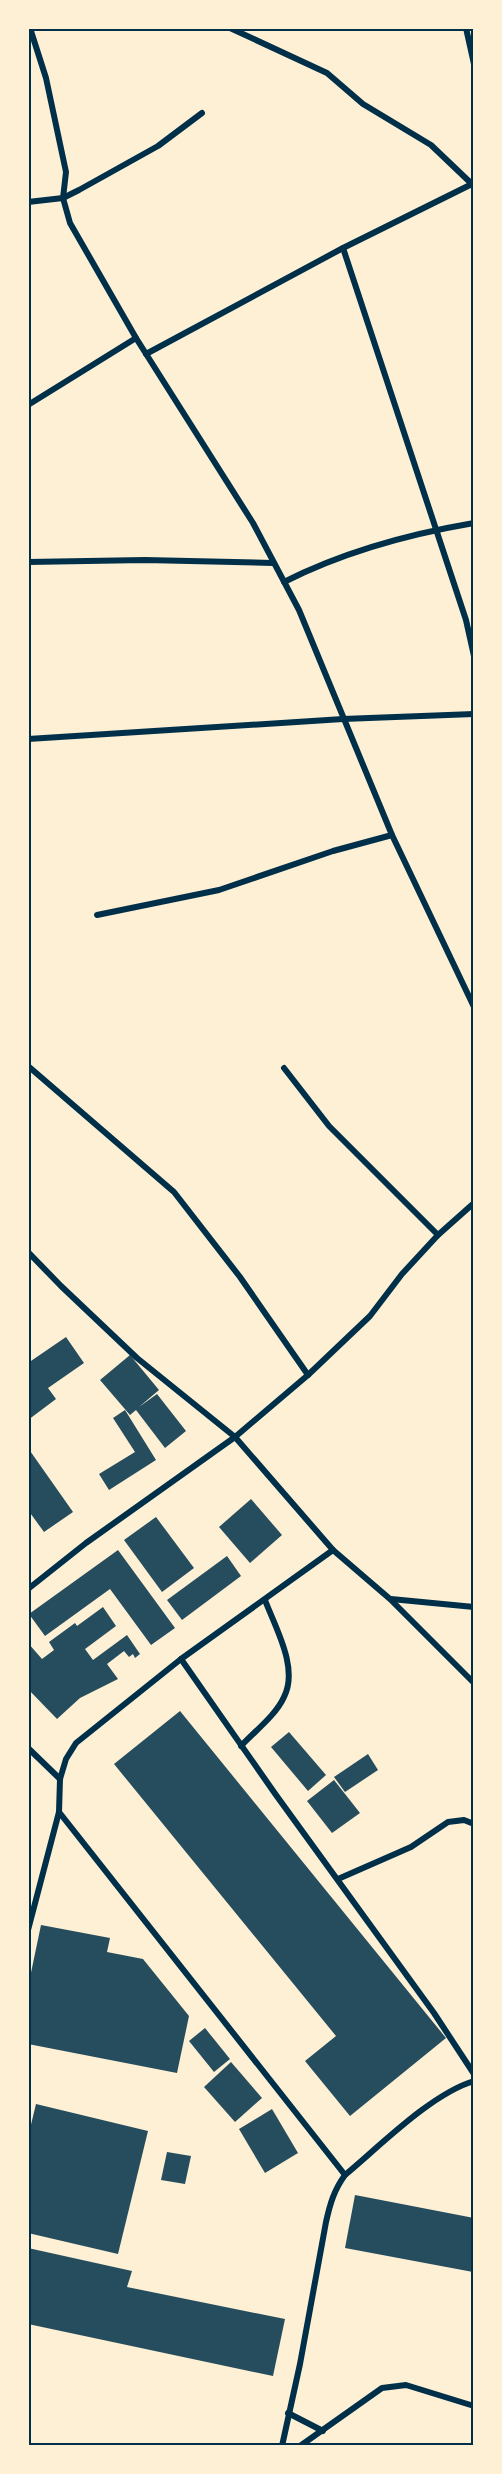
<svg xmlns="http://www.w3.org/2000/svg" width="502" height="2474" font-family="Lato,sans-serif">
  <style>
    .building { fill: #264d5e }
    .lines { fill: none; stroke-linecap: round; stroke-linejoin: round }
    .minor { stroke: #003049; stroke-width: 6 }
    .neatline { fill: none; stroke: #003049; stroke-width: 2 }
  </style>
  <rect width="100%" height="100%" fill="#fdf0d5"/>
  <g class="building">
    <path d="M66,1337L84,1363L48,1388L56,1399L28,1420V1363Z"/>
    <path d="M130,1355L159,1390L139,1407L157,1394L186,1431L165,1448L136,1410L130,1415L100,1380Z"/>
    <path d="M125,1410L156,1460L109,1490L99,1474L135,1452L113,1418Z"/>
    <path d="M28,1448L73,1512L44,1532L28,1510Z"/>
    <path d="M251,1499L282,1535L250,1563L219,1527Z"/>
    <path d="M156,1517L194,1568L162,1592L124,1540Z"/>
    <path d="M118,1550L175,1628L151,1645L110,1589L45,1636L29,1614Z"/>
    <path d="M227,1556L241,1576L182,1620L167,1600Z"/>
    <path d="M103,1607L116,1626L85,1649L93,1660L127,1635L140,1654L135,1658L133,1654L129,1657L124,1651L107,1664L118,1679L80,1698L57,1719L28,1689V1643L42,1659L54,1650L49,1642L75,1623L77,1626Z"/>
    <path d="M180,1711L446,2038L350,2116L305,2061L336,2036L114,1764Z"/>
    <path d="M289,1732L326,1775L308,1791L271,1747Z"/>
    <path d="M368,1754L378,1770L345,1792L334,1777Z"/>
    <path d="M334,1780L360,1813L332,1833L307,1801Z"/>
    <path d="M41,1925L110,1938L107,1952L143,1959L189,2016L177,2073L28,2044V1987Z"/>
    <path d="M205,2028L230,2059L214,2072L189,2041Z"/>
    <path d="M231,2062L262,2098L235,2122L204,2087Z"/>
    <path d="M36,2104L148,2131L118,2254L28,2233V2137Z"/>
    <path d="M272,2109L298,2153L265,2173L239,2129Z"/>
    <path d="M167,2152L191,2156L185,2184L161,2180Z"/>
    <path d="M355,2195L474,2218L473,2272L345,2248Z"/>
    <path d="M28,2248L132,2271L127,2287L285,2319L273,2376L28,2324Z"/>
  </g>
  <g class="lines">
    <g class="minor">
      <path d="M30,28L46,78L66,172L63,198L70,223L136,338L253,523L299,610L392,835L474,1007"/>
      <path d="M230,28L327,73L363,104L431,145L474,186"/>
      <path d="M466,28L474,64"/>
      <path d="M28,202L63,198L79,190L158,146L202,113"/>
      <path d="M343,248L466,620L474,656"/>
      <path d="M146,354L343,248L472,184"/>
      <path d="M28,405L136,338"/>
      <path d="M28,562L145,560L273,563"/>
      <path d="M284,582C343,552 409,534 474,523"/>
      <path d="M28,739L343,719L474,714"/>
      <path d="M97,915L219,890L333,851L392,835"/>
      <path d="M28,1066L174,1192L240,1277L308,1375"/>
      <path d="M284,1068L329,1126L438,1235"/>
      <path d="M28,1252L61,1286L137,1358L235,1437L333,1550L390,1599L474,1683"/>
      <path d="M28,1589L86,1543L235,1437L308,1375L370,1316L402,1274L438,1235L474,1203"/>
      <path d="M391,1599L474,1607"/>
      <path d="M181,1659L276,1795L434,2013L474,2074"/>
      <path d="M241,1746C255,1731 276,1715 284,1697C299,1668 275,1627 265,1600"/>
      <path d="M28,1748L60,1779"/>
      <path d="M59,1812L345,2175"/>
      <path d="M338,1879L411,1847L448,1822L464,1820L474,1824"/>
      <path d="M28,1930L59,1812L60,1779L66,1759L76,1743L181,1659L333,1550"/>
      <path d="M288,2413L323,2431"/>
      <path d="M282,2446L300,2364L326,2222C330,2204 334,2190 345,2175C380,2146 431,2094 474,2081"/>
      <path d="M300,2446L382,2388L406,2385L474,2406"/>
    </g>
  </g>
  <rect width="502" height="2474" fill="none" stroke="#fdf0d5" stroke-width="60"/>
  <rect x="30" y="30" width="442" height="2414" class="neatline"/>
</svg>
